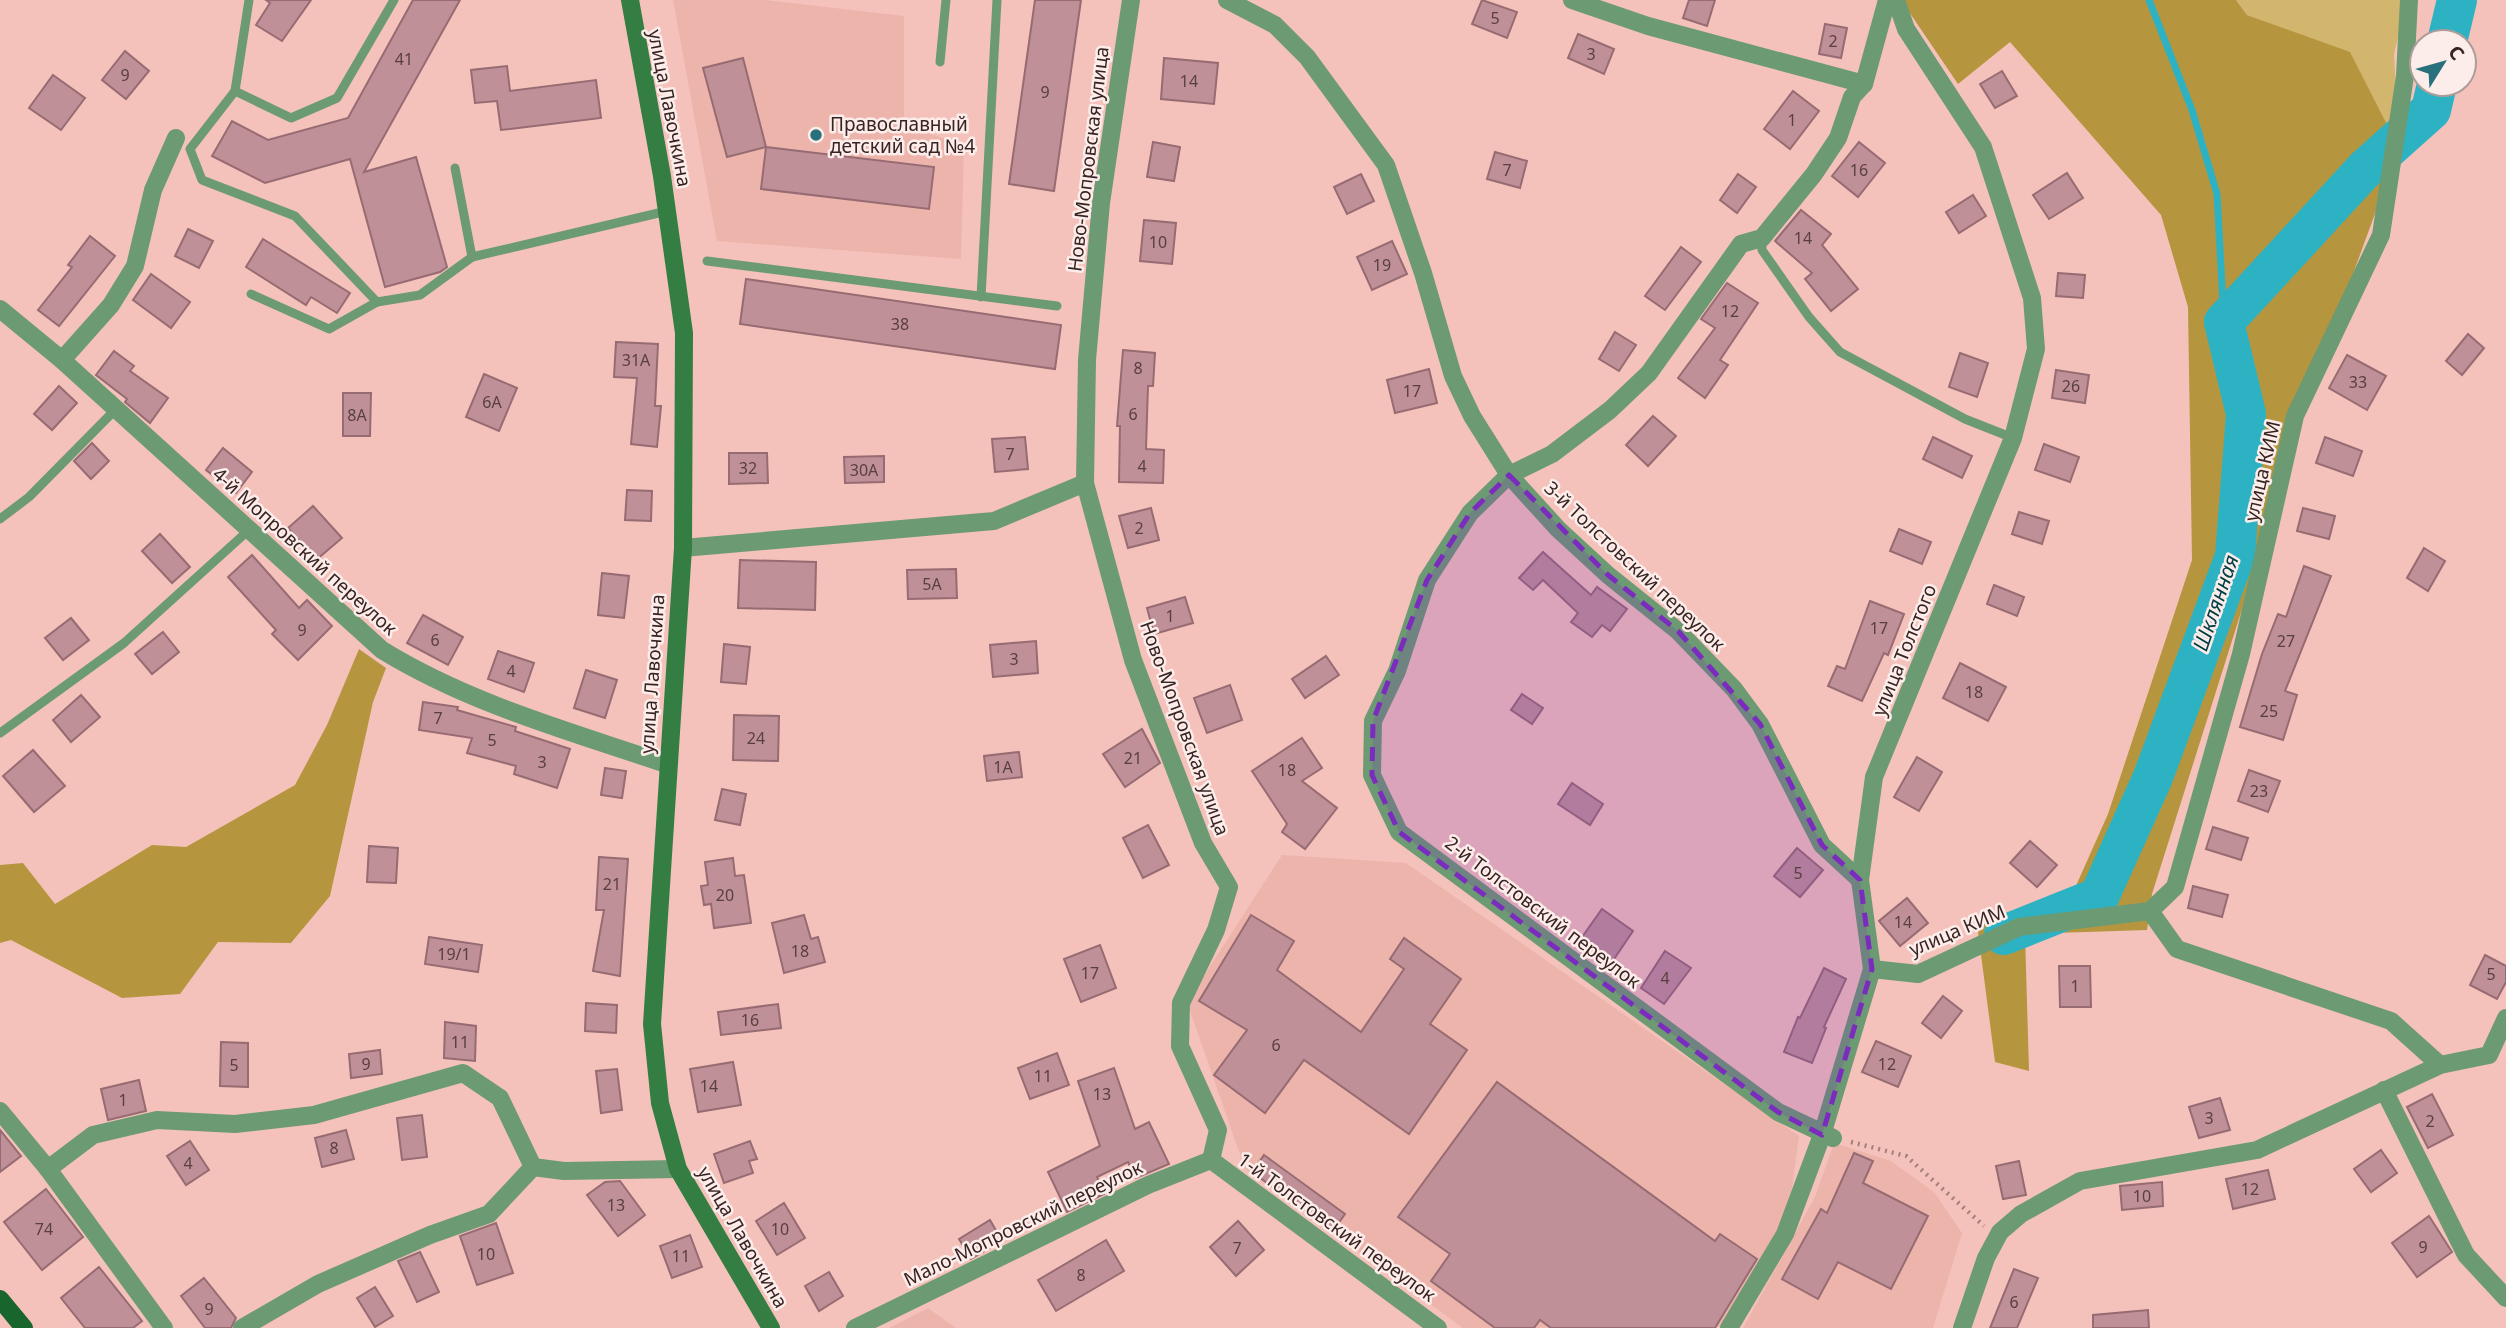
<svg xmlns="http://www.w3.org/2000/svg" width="2506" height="1328" font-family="'Noto Sans',sans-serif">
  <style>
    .built { fill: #edb4ac }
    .green { fill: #d3b66e }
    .forest { fill: #b6953f }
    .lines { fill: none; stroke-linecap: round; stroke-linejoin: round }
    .stream { stroke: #2db2c3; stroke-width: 7 }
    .river { stroke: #2db2c3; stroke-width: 40 }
    .building { fill: #bf9097; stroke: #976b72; stroke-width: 2 }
    .path { stroke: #a5807b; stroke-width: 4.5; stroke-dasharray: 2 5; stroke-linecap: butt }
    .service { stroke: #6c9a72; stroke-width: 9 }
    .minor { stroke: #6c9a72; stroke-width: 18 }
    .secondary { stroke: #347e43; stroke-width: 18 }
    .primary { stroke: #18662d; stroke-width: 18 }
    .marked { fill: #7b2cbf; fill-opacity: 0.2; stroke: #7b2cbf; stroke-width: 5; stroke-dasharray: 14 9; stroke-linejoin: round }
    .poi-dot { fill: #28707b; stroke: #fcedea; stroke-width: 2.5 }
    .labels { text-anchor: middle; stroke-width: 5; stroke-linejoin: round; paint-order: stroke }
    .number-label { font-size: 16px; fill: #593f3f }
    .street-label { font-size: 19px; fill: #372422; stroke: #fcedea }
    .poi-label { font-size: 19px; fill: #372422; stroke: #fcedea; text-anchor: start }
    .water-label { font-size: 21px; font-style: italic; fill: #003d44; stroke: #fcedea }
  </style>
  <rect width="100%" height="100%" fill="#f4c2bb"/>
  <g class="built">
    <path d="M673,0H765L904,16V125L964,145L961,259L717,241Z"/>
    <path d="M1282,855L1406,863L1799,1136L1792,1188L1777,1234L1722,1327L1463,1328L1245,1169L1187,1002Z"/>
    <path d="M1834,1143L1891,1161L1934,1192L1962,1233L1933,1328H1743L1815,1197Z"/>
    <path d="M928,1308L956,1328H889Z"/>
  </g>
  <path class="green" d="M2236,0H2407L2394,54L2399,148L2350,53L2247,15Z"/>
  <g class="forest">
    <path d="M1901,0H2236L2247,15L2350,52L2399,148L2316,375L2152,894L2147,930L2025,934L2029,1071L1995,1062L1977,924L2075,888L2108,814L2192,560L2188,307L2161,215L2010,42L1958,84Z"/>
    <path d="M359,649L386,668L373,702L330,896L291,943L218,942L180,994L122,998L11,940L0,943V865L23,863L55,904L152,845L186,847L295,785L327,725Z"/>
  </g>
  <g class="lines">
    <path class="stream" d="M2149,0L2192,110L2217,194L2224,322"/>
    <g class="river">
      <path d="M2447,42L2457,0"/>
      <path d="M2004,935L2099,897L2153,777L2235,556L2246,414L2224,322L2365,169L2431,110L2437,84"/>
    </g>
  </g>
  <g class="building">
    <path d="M266,0H311L282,41L256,25L270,3Z"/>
    <path d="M413,0H460L364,172L416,157L447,267L440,272L385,287L350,159L265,183L212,156L232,121L268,140L348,118Z"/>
    <path d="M1035,0H1081L1054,191L1009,184Z"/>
    <path d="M1482,0L1517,12L1507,38L1472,24Z"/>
    <path d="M1689,0H1715L1707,26L1683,18Z"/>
    <path d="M1825,24L1847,28L1841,58L1819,54Z"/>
    <path d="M1578,34L1614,49L1604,74L1568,58Z"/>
    <path d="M125,51L149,71L126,99L102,80Z"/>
    <path d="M743,58L766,147L727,157L703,68Z"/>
    <path d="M1164,58L1218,63L1214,104L1161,99Z"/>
    <path d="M507,66L510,91L596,80L601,118L501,130L497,101L475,103L471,70Z"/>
    <path d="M2002,71L2017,96L1995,108L1980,84Z"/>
    <path d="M53,75L85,98L61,130L29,108Z"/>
    <path d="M1793,91L1819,111L1790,149L1764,129Z"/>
    <path d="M1153,142L1180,147L1174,181L1147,177Z"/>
    <path d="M1859,142L1885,163L1858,197L1832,176Z"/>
    <path d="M766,147L934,167L929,209L761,189Z"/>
    <path d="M1495,152L1527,161L1520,188L1487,179Z"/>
    <path d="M2067,173L2083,198L2049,219L2033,195Z"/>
    <path d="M1361,174L1374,201L1347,214L1334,187Z"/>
    <path d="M1738,174L1756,187L1737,213L1720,200Z"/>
    <path d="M1973,195L1986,216L1959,233L1946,212Z"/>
    <path d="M1801,210L1831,234L1822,245L1858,289L1831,311L1805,279L1812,273L1775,241Z"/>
    <path d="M1144,220L1176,223L1172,264L1140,261Z"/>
    <path d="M188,229L213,241L199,268L175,256Z"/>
    <path d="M90,236L115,256L59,326L38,310L72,267L68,265Z"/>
    <path d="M263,239L350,293L337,313L311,297L306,305L246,267Z"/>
    <path d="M1392,241L1407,274L1372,290L1357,257Z"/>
    <path d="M1681,247L1701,262L1665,310L1645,296Z"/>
    <path d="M2058,273L2085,275L2083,298L2056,296Z"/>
    <path d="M151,274L190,302L171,328L133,300Z"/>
    <path d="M746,279L1061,325L1055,369L740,324Z"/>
    <path d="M1727,283L1758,303L1720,360L1728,365L1705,398L1678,378L1715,328L1701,319Z"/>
    <path d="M1615,332L1636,345L1619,371L1599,359Z"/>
    <path d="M2468,334L2484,348L2462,375L2446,361Z"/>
    <path d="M616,342L658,344L655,406H661L657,447L631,444L637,378L614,377Z"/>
    <path d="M1123,350L1155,353L1153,386H1148L1146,449L1164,450L1163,483L1119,482L1120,426H1117Z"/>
    <path d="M114,351L134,366L130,371L168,398L150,423L125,402L127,399L96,375Z"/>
    <path d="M1960,353L1988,363L1977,397L1949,387Z"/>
    <path d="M2347,355L2386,376L2367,410L2329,388Z"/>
    <path d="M1429,369L1437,403L1395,413L1387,380Z"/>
    <path d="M2056,370L2089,375L2085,403L2052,398Z"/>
    <path d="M484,374L517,388L499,431L466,417Z"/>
    <path d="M59,386L77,403L52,430L34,414Z"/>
    <path d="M343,393H371L370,436H343Z"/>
    <path d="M1653,416L1676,436L1648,466L1626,445Z"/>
    <path d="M1025,437L1028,469L995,472L992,439Z"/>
    <path d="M1933,437L1972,456L1962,478L1923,459Z"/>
    <path d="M2325,437L2362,451L2353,476L2316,463Z"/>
    <path d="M92,443L109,461L91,479L74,461Z"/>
    <path d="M2044,444L2079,457L2070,482L2035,470Z"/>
    <path d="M223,448L252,472L236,493L206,470Z"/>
    <path d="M729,453H767L768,483L729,484Z"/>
    <path d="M884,456V482L845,483L844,457Z"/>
    <path d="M627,490L652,491L651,521L625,520Z"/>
    <path d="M313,506L342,538L316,560L288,528Z"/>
    <path d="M1151,508L1159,540L1128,548L1119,516Z"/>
    <path d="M2303,508L2335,516L2329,539L2297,531Z"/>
    <path d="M2019,512L2049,521L2042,544L2012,534Z"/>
    <path d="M1899,529L1931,542L1922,564L1890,551Z"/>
    <path d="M160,534L190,567L172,583L142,551Z"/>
    <path d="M2424,548L2445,561L2428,591L2407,578Z"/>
    <path d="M1543,552L1591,595L1597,587L1627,609L1610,631L1602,625L1592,637L1571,622L1578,613L1543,580L1533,590L1519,578Z"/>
    <path d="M252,555L299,608L307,600L332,626L298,660L272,634L276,630L228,577Z"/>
    <path d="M740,560L816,562L815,610L738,608Z"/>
    <path d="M2304,566L2331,576L2285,691L2297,695L2283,740L2240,727L2262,654L2278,614L2286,617Z"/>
    <path d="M956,569L957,598L908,599L907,570Z"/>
    <path d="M602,573L629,576L624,618L598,615Z"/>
    <path d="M1994,585L2024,597L2017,616L1987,604Z"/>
    <path d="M1185,597L1193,623L1154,634L1147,608Z"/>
    <path d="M1870,601L1904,614L1888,655L1884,653L1862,701L1828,686L1837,666L1845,669Z"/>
    <path d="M423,615L463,637L448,665L407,643Z"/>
    <path d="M71,618L89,640L63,660L45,638Z"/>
    <path d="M163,632L179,652L152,674L135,654Z"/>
    <path d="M1036,641L1038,673L993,677L990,645Z"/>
    <path d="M724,644L750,647L746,684L721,682Z"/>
    <path d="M498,651L534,663L524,692L488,679Z"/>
    <path d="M1326,656L1339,675L1305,698L1292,679Z"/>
    <path d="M1960,663L2006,687L1988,721L1943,698Z"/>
    <path d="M586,670L617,680L605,718L574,708Z"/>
    <path d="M1230,685L1242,720L1207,733L1194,698Z"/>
    <path d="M1522,694L1543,708L1532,724L1511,710Z"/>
    <path d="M81,695L100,717L71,742L53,720Z"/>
    <path d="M423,702L458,707L457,710L516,727L515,731L570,749L557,788L514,774L516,766L467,753L472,738L419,730Z"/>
    <path d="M734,715L779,716L778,761L733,760Z"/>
    <path d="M1142,729L1160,763L1125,787L1103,754Z"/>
    <path d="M1302,738L1322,768L1302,781L1337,808L1305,849L1282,832L1287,824L1252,771Z"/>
    <path d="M33,750L65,786L34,812L3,776Z"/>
    <path d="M1019,752L1022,777L987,781L984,756Z"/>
    <path d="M1917,757L1942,772L1919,811L1894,797Z"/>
    <path d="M605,768L626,771L622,798L601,795Z"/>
    <path d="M2249,770L2280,781L2268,812L2238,801Z"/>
    <path d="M1572,783L1603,804L1590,825L1558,804Z"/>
    <path d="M722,789L746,794L740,825L715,820Z"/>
    <path d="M1148,825L1169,865L1143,878L1123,838Z"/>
    <path d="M2213,827L2248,838L2241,860L2206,849Z"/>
    <path d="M2030,841L2057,865L2037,887L2010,863Z"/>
    <path d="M369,846L398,848L396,883L367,882Z"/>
    <path d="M1797,848L1823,870L1800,897L1774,876Z"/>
    <path d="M599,857L628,859L620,976L593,971L604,910H596Z"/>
    <path d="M733,858L735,876L744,875L751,923L714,928L711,904L704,905L701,886L708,885L705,862Z"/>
    <path d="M2193,886L2228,895L2222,917L2188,908Z"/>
    <path d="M1907,898L1928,923L1900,946L1879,921Z"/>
    <path d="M1602,909L1633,931L1612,962L1580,940Z"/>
    <path d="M804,915L811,939L818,937L825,962L784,973L772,923Z"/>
    <path d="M1251,915L1294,941L1277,970L1361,1032L1404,969L1390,959L1404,938L1461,979L1430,1024L1467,1050L1409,1134L1304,1060L1265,1113L1214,1075L1247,1030L1199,1001Z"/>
    <path d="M429,937L482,945L478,972L425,964Z"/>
    <path d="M1100,945L1116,988L1081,1002L1064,959Z"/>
    <path d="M1665,951L1691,968L1664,1004L1641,988Z"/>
    <path d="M2485,955L2506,966V982L2497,999L2470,985Z"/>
    <path d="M2059,966H2090L2091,1007H2060Z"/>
    <path d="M1824,968L1846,979L1824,1027L1826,1028L1812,1063L1784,1052L1798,1017L1800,1018Z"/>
    <path d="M1943,996L1962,1011L1941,1038L1922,1023Z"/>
    <path d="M586,1003L617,1005L616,1033L585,1031Z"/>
    <path d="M778,1004L781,1028L721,1035L718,1012Z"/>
    <path d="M445,1022L476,1026L475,1061L444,1058Z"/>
    <path d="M1876,1041L1911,1056L1898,1087L1862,1072Z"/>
    <path d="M221,1042L248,1043V1087L220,1086Z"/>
    <path d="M380,1050L382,1074L351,1078L349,1054Z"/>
    <path d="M1057,1053L1069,1085L1030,1099L1018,1068Z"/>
    <path d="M733,1062L741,1105L698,1112L690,1069Z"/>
    <path d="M1114,1068L1135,1129L1149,1122L1169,1164L1136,1178L1128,1162L1097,1177L1104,1194L1067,1212L1048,1172L1100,1146L1078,1081Z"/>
    <path d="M617,1069L622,1110L601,1113L596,1071Z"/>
    <path d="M139,1080L146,1111L108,1120L101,1089Z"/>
    <path d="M1497,1082L1715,1241L1720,1234L1757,1259L1715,1328H1551L1540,1320L1534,1328H1495L1431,1281L1450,1254L1398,1217Z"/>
    <path d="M2432,1094L2453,1135L2428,1148L2407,1107Z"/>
    <path d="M2220,1098L2230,1130L2199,1138L2189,1107Z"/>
    <path d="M422,1115L427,1157L402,1160L397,1118Z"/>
    <path d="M0,1130L21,1156L0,1172Z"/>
    <path d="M346,1130L354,1159L322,1167L315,1138Z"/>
    <path d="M190,1141L209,1170L186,1185L167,1156Z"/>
    <path d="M750,1141L757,1159L749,1161L753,1173L724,1183L714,1154Z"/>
    <path d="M2381,1150L2397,1173L2371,1192L2354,1169Z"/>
    <path d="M1854,1153L1873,1161L1863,1183L1928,1216L1891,1289L1838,1262L1818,1299L1782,1279L1821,1209L1827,1213Z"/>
    <path d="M1264,1155L1345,1214L1333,1231L1252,1172Z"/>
    <path d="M2019,1161L2026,1195L2003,1199L1996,1166Z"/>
    <path d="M2268,1170L2275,1199L2233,1209L2226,1179Z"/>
    <path d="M620,1181L645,1215L618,1236L587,1195L605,1182Z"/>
    <path d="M2162,1182L2163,1206L2122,1210L2120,1186Z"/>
    <path d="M46,1189L83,1237L42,1270L4,1222Z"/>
    <path d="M784,1203L805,1238L777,1255L756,1221Z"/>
    <path d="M2429,1216L2452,1252L2417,1277L2392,1243Z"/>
    <path d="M990,1220L1002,1241L971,1259L959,1239Z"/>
    <path d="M1238,1221L1264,1250L1236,1276L1210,1247Z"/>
    <path d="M496,1223L513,1273L477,1285L460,1236Z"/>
    <path d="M690,1235L702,1267L672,1278L660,1246Z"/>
    <path d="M1106,1240L1124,1271L1056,1311L1038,1280Z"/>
    <path d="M420,1252L439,1292L417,1302L398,1261Z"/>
    <path d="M99,1267L142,1321L133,1328H85L61,1298Z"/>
    <path d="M2014,1269L2038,1278L2017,1328H1990Z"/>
    <path d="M829,1272L843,1296L819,1311L805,1286Z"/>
    <path d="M204,1278L236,1318L231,1328H205L181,1296Z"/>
    <path d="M375,1287L393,1316L375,1327L357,1298Z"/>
    <path d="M2148,1310L2149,1328H2093V1315Z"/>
  </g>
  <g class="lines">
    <path class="path" d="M1851,1142L1906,1156L1984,1226"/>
    <g class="service">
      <path d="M394,0L337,98L291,118L235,91L190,149L202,180L295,216L377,302L420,295L472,257"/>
      <path d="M940,62L946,0"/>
      <path d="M235,91L249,0"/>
      <path d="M455,168L472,257L667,211"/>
      <path d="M1762,238V250L1809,317L1840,352L1965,419L2013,438"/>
      <path d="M707,261L1057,306"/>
      <path d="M251,294L329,329L377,302"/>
      <path d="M981,297L997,0"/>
      <path d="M0,519L29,497L116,409"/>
      <path d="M0,733L124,643L250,529"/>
    </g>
    <g class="minor">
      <path d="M1131,0L1101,203L1087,360L1085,483L1133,660L1203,843L1229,887L1216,930L1181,1003L1180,1046L1218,1130L1211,1160"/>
      <path d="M1227,0L1275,25L1307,57L1386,165L1423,273L1453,376L1472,416L1509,475L1558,529L1608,575L1678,631L1734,689L1760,724L1822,845L1860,880"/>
      <path d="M1572,0L1648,26L1864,84L1852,97L1838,138L1814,174L1762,238L1741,244L1649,373L1610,410L1552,454L1509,475L1470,513L1427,580L1397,671L1373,721L1372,775L1399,832L1778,1112L1833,1138"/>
      <path d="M1864,84L1887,0"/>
      <path d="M0,309L62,360L382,650C470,704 569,731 666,764"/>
      <path d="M62,360L111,305L135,266L153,190L176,138"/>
      <path d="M683,548L994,521L1085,483"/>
      <path d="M2150,911L2177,949L2391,1021L2440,1065"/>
      <path d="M1872,969L1918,974L2019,927L2150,911L2175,887L2241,654L2295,416L2381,235L2405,76L2409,0"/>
      <path d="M2384,1090L2466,1255L2506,1298"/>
      <path d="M0,1111L48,1169L164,1328"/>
      <path d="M1211,1160L1438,1328"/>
      <path d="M48,1169L93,1135L157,1120L235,1124L314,1115L463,1073L500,1098L533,1167L564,1171L678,1169"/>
      <path d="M242,1328L318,1284L430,1235L489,1214L533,1167"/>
      <path d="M855,1328L1148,1185L1211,1160"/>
      <path d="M1729,1328L1785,1234L1822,1135L1872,969L1860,880L1874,777L2013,438L2036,349L2032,298L1983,147L1906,29L1896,0"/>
      <path d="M1962,1328L1986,1258L2000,1232L2021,1214L2080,1181L2257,1150L2440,1065L2489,1055L2506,1018"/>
    </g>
    <path class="secondary" d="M630,0L662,176L684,333L683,548L652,1024L660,1103L678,1169L771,1328"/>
    <path class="primary" d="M0,1299L24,1328"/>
  </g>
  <path class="marked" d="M1509,475L1608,575L1678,631L1760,724L1822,845L1860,880L1872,969L1822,1135L1778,1112L1399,832L1372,775L1373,721L1427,580L1470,513Z"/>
  <circle class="poi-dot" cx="816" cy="135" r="7"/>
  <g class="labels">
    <g class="number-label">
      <text x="1495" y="24">5</text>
      <text x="1833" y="47">2</text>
      <text x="1591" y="60">3</text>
      <text x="404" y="65">41</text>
      <text x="125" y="81">9</text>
      <text x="1189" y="87">14</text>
      <text x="1045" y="98">9</text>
      <text x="1792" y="126">1</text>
      <text x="1507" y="176">7</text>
      <text x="1859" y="176">16</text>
      <text x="1803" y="244">14</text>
      <text x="1158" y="248">10</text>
      <text x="1382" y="271">19</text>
      <text x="1730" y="317">12</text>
      <text x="900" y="330">38</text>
      <text x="636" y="366">31А</text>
      <text x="1138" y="374">8</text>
      <text x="2358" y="388">33</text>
      <text x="2071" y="392">26</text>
      <text x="1412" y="397">17</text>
      <text x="492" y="408">6А</text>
      <text x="1133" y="420">6</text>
      <text x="357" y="421">8А</text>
      <text x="1010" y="460">7</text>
      <text x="1142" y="472">4</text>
      <text x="748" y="474">32</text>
      <text x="864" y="476">30А</text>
      <text x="1139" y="534">2</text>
      <text x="932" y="590">5А</text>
      <text x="1170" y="622">1</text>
      <text x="1879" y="634">17</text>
      <text x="302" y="636">9</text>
      <text x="435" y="646">6</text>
      <text x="2286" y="647">27</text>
      <text x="1014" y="665">3</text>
      <text x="511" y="677">4</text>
      <text x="1974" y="698">18</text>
      <text x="2269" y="717">25</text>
      <text x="438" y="724">7</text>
      <text x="756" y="744">24</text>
      <text x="492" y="746">5</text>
      <text x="1133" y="764">21</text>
      <text x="542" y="768">3</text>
      <text x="1003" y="773">1А</text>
      <text x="1287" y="776">18</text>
      <text x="2259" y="797">23</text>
      <text x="1798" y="879">5</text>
      <text x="612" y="890">21</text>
      <text x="725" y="901">20</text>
      <text x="1903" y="928">14</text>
      <text x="800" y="957">18</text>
      <text x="454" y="960">19/1</text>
      <text x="1090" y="979">17</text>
      <text x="2491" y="980">5</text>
      <text x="1665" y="984">4</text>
      <text x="2075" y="992">1</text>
      <text x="750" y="1026">16</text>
      <text x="460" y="1048">11</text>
      <text x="1276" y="1051">6</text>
      <text x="366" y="1070">9</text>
      <text x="1887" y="1070">12</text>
      <text x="234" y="1071">5</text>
      <text x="1043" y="1082">11</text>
      <text x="709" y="1092">14</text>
      <text x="1102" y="1100">13</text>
      <text x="123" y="1106">1</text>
      <text x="2209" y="1124">3</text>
      <text x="2430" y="1127">2</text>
      <text x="334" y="1154">8</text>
      <text x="188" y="1169">4</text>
      <text x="2250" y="1195">12</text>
      <text x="2142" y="1202">10</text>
      <text x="616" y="1211">13</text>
      <text x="44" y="1235">74</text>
      <text x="780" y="1235">10</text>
      <text x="2423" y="1253">9</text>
      <text x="1237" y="1254">7</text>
      <text x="486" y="1260">10</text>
      <text x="681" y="1262">11</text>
      <text x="1081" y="1281">8</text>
      <text x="2014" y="1308">6</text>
      <text x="209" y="1315">9</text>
    </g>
    <g class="street-label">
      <text transform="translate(670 108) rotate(79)" y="7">улица Лавочкина</text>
      <text transform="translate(1088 159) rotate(-83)" y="7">Ново-Мопровская улица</text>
      <text transform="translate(2262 471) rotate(-77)" y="7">улица КИМ</text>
      <text transform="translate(305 551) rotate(42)" y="7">4-й Мопровский переулок</text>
      <text transform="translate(1635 566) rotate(43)" y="7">3-й Толстовский переулок</text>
      <text transform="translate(1904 650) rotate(-68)" y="7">улица Толстого</text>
      <text transform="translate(652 674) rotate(-86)" y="7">улица Лавочкина</text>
      <text transform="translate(1185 728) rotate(70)" y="7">Ново-Мопровская улица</text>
      <text transform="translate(1543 912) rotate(37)" y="7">2-й Толстовский переулок</text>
      <text transform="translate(1957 930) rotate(-23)" y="7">улица КИМ</text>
      <text transform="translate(1023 1223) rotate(-26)" y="7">Мало-Мопровский переулок</text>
      <text transform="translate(1337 1227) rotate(36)" y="7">1-й Толстовский переулок</text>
      <text transform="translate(743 1237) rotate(60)" y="7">улица Лавочкина</text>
    </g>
    <g class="poi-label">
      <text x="830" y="131">Православный<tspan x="830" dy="22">детский сад №4</tspan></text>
    </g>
    <g class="water-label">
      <text transform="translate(2216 603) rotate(-71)" y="7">Шклянная</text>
    </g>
  </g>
  <g transform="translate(2443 63) rotate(53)"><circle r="33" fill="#fcedea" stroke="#ad9d9a" stroke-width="2"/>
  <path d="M0-5L12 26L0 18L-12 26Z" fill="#28707b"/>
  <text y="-10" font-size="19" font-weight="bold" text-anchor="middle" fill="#372422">С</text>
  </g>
</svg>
